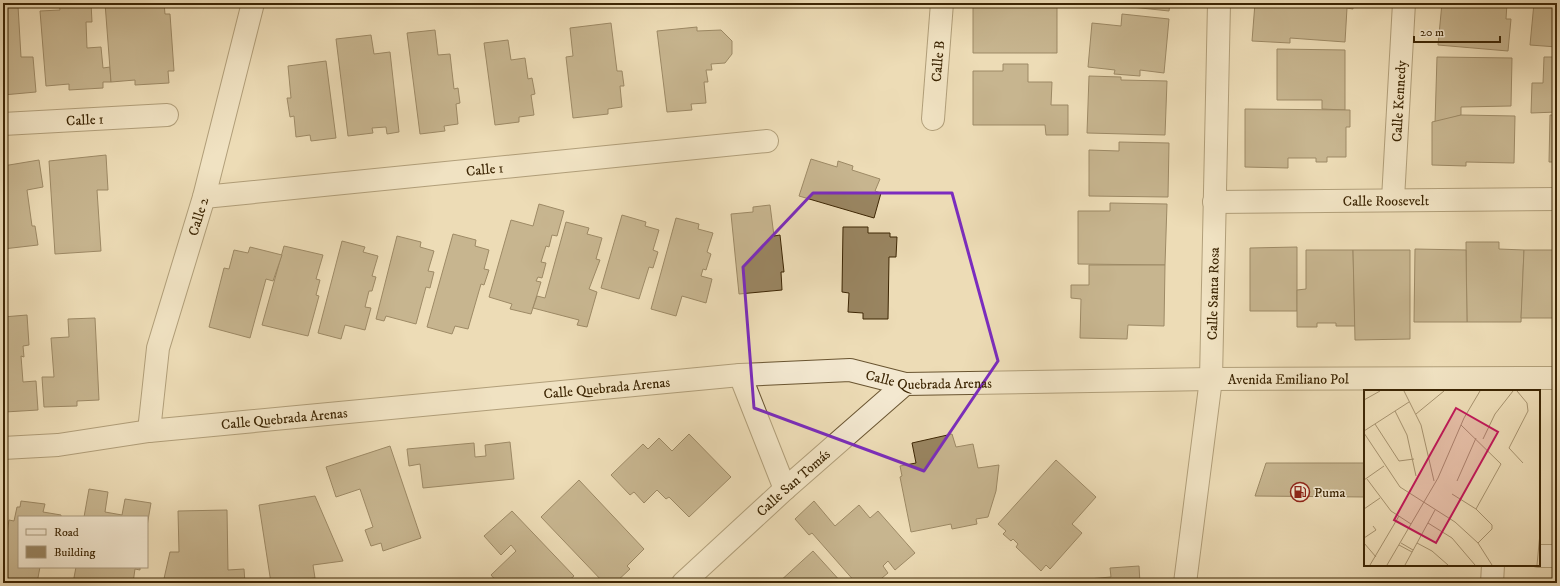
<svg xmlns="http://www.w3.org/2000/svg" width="1560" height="586" font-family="'IM FELL DW Pica',serif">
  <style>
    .building { fill: #998561; stroke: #3d2604 }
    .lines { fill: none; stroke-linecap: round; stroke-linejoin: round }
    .minor-casing { stroke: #695430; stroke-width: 24 }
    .minor { stroke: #f3e8d0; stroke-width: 22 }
    .marked { fill: none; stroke: #7b2cbf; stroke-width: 3; stroke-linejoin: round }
    .labels { text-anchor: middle; stroke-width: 3; stroke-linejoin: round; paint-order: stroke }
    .street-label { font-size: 14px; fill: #3d2604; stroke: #f3e8d0 }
    .poi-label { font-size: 14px; fill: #3d2604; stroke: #f3e8d0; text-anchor: start }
    .inset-road { fill: none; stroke: #a7936f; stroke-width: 1 }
    .view { fill: #c2185b; fill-opacity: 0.15; stroke: #c2185b; stroke-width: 2 }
    .inset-edge { fill: none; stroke: #3d2604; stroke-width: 2 }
  </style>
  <rect width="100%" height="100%" fill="#eddcb6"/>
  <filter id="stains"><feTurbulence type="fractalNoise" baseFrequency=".005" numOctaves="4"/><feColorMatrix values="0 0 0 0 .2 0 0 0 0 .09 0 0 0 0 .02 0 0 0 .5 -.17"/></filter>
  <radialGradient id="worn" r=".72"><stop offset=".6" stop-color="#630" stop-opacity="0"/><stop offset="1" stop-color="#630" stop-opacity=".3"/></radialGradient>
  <g class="building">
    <path d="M59,3H91L92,22H86L87,48L101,47L103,68L110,67L111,82H103V88L69,90V84L46,86L40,11L60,10Z"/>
    <path d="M105,3H164L165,14H170L174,71H168L169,83L135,85V80L111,82Z"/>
    <path d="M973,3H1051V5L1057,6V53H973Z"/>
    <path d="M1094,3H1170L1169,11Z"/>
    <path d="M1255,3H1353V9L1347,8L1345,42L1290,38V43L1252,41Z"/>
    <path d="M1442,3H1507L1506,19H1511L1508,51L1438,45Z"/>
    <path d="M1534,3H1557V47L1530,45Z"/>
    <path d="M18,6L21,57H33L36,92L3,95V7Z"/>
    <path d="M1122,14L1169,19L1164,73L1140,70V76L1114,74L1115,70L1088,67L1092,23L1121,26Z"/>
    <path d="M611,23L617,71H622L624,86H620L622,107L608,109V114L573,118L566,57L573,56L570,28Z"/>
    <path d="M697,27V31L721,30L732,41V54L725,63L711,64L712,70H706L708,82H704L706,103L691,104L692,110L667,112L657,31Z"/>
    <path d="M435,30L438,55L450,54L454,89L458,88L460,103L456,104L458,124L444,126L445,131L420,134L407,33Z"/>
    <path d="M371,35L374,54L390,52L399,132L387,134L386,127L372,128L373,133L348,136L336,39Z"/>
    <path d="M508,40L511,60L525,58L528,79L532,78L535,94L531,95L534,115L519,117V122L495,125L484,43Z"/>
    <path d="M1277,49L1345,50V110L1322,109V100H1277Z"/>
    <path d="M1437,57L1512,58L1511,106L1461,107V115L1435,123Z"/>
    <path d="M1544,57H1557V112L1531,113L1532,83H1543Z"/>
    <path d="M326,61L336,138L311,141L310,135L296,137L294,116L290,117L287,98H291L288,66Z"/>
    <path d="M1003,64H1028V82H1052L1051,105H1068V135H1046L1045,125H973V71H1003Z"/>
    <path d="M1089,76L1121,77V80L1167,81L1165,135L1087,133Z"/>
    <path d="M1245,109L1350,110V127H1346V157H1327V162H1316V158H1288V168L1245,167Z"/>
    <path d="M1461,115L1515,116L1514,163L1466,162V166L1432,165V122Z"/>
    <path d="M1550,115H1557V162H1549Z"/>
    <path d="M1119,142L1169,143L1168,197L1089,196V150L1119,151Z"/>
    <path d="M106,155L108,190H97L101,251L55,254L49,161Z"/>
    <path d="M811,159L837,167L838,161L853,166L852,170L880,179L875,191L881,193L874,218L799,196Z"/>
    <path d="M39,160L43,187L27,190L32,226H35L38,245L3,249V166Z"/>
    <path d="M1110,203L1167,204L1165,265L1078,264V211H1110Z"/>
    <path d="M539,204L564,211L557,236L552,235L549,247L546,246L541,262L546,263L542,278L538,277L536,281L541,282L531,314L510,309L512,304L489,297L511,220L533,226Z"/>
    <path d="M770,205L774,236L780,235L784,272H781L782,290L739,294L731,214L753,212V207Z"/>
    <path d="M622,215L646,222L645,226L659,230L653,250L658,252L653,268L649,267L639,299L601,288Z"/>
    <path d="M676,218L699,224L698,229L713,233L707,252L711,254L706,270L703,269L701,276L712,279L706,303L682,296L676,316L651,309Z"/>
    <path d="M566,222L589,228L587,234L602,238L596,259L600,260L589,289L597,292L587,327L577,325L579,320L533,308L537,296L545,298Z"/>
    <path d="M843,227H868V233H890V237H897L896,257H889L888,319H863V313L848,312L849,293L842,292Z"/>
    <path d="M453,234L476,240L475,246L489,250L484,269L489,270L484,285L481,284L468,329L455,326L452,334L427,327Z"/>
    <path d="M397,236L421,242L420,247L434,251L428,271L434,272L430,288L426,287L416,324L386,316L384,321L376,319Z"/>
    <path d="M342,241L365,247L363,252L378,256L372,276L376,277L372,291H369L365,307L371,308L365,330L345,325L341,339L318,333Z"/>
    <path d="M1466,242H1499V249L1524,250L1521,322H1467Z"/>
    <path d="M284,246L323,255L316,279L320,280L316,295L319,296L308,336L262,325Z"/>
    <path d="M250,247L282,255L273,281L266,279L250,338L209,327L224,268L229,269L234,250L248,253Z"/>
    <path d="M1297,247V311H1250V248Z"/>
    <path d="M1415,249L1466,250L1467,322H1414Z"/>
    <path d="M1306,250H1353L1355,326H1336V323H1317V327H1297V290L1306,289Z"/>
    <path d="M1353,250H1410V339L1355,340Z"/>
    <path d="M1524,250H1557V318H1521Z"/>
    <path d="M1089,265H1165L1164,326L1128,325L1127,339L1080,338L1081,299L1071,298V285H1089Z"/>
    <path d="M27,315L29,345L23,346L24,357L21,356L23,382L36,381L38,410L5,412L3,408V317Z"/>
    <path d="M95,318L99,400L77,401V406L44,407L42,377H54L51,338L69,337L68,319Z"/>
    <path d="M689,434L731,477L689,517L669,497L666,499L657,490L644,503L634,492L630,495L611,475L643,444L648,449L659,438L672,451Z"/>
    <path d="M952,434L956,447L973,444L978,468L999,465L996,491L988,517L976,519L977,524L952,529L951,524L911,532L900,477L902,476L900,466L916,463L912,443Z"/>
    <path d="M510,442L514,479L423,488L420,464L409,466L407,449L474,443L475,457L486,456L485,445Z"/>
    <path d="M390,446L421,538L383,551L381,543L371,546L365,530L373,527L360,489L336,497L326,467Z"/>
    <path d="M1056,460L1096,497L1072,524L1082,533L1050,569L1046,565L1041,571L1016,547L1018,544L1013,539L1011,541L1003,534L1006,531L998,524Z"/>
    <path d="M1266,463H1365V497L1255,496Z"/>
    <path d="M579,480L644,549L627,566L630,569L615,583H604L541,517Z"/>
    <path d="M89,489L108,492L105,512L122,515L125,499L151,503L147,526V517H84Z"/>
    <path d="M315,496L343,561L313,565L315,578L289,581V583H271L259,505Z"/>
    <path d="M21,501L45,504L43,512L61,515V517H19V567H40L37,583H3V559L9,520L14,521L17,507H20Z"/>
    <path d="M814,501L835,526L859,505L870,518L878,511L915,553L895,570L888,561L883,566L888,573L876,583H856L812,533L809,535L795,519Z"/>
    <path d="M227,510L228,570L244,569L245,583H163L170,552H179L178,511Z"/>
    <path d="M512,511L574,576L566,583H498L491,575L516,551L511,545L501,555L484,536Z"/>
    <path d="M813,551L842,583H778Z"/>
    <path d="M1139,566L1140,583H1042L1111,577L1110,568Z"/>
    <path d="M76,567H140V570L135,569L133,583H73Z"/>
  </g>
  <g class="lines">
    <defs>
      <g id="minor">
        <path id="s1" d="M933,119L942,3"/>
        <path id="s2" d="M3,124L167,115"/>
        <path id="s3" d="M204,197L767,141"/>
        <path id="s4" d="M1393,199L1404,3"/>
        <path id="s5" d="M1214,202L1557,199"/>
        <path d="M740,375L785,489"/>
        <path id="s6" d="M149,431L158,348L204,197L253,3"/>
        <path id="s7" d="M3,448L58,445L149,431L740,375L850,370L905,384L1211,379L1557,378"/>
        <path d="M1539,556H1557"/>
        <path id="s8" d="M683,583L785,489L905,384"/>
        <path id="s9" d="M1185,583L1211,379L1219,3"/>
        <path d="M1492,583L1493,565"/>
      </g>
    </defs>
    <use href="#minor" class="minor-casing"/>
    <use href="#minor" class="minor"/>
  </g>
  <path d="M0 0H1560V586H0ZM813,193H952L998,361L924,471L754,408L743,267Z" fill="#eddcb6" fill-opacity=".55" fill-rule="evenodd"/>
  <path class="marked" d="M813,193H952L998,361L924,471L754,408L743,267Z"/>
  <defs>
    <symbol id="fuel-ring" viewBox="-11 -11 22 22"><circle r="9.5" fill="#f3e8d0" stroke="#8f2418" stroke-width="1.5"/><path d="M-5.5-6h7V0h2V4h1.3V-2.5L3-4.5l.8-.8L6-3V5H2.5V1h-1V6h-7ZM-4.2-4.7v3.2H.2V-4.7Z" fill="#8f2418"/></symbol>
  </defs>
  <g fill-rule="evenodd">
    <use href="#fuel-ring" x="1289" y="481" width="22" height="22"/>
  </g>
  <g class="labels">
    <g class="street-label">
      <text dy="5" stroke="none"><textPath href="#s1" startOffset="58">Calle B</textPath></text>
      <text dy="5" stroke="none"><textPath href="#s4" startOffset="98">Calle Kennedy</textPath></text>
      <text dy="5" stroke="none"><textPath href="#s2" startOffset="82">Calle 1</textPath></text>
      <text dy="5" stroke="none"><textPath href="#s3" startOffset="282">Calle 1</textPath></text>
      <text dy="5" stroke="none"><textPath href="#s5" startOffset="172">Calle Roosevelt</textPath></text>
      <text dy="5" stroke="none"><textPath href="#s6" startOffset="221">Calle 2</textPath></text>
      <text dy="5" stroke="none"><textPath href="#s9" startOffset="291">Calle Santa Rosa</textPath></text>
      <text dy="5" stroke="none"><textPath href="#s7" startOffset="931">Calle Quebrada Arenas</textPath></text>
      <text dy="5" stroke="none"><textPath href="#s7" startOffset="1291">Avenida Emiliano Pol</textPath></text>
      <text dy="5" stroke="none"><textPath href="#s7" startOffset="607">Calle Quebrada Arenas</textPath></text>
      <text dy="5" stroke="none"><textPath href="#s7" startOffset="283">Calle Quebrada Arenas</textPath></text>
      <text dy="5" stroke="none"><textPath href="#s8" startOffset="149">Calle San Tomás</textPath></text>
    </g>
    <g class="poi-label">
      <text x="1314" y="497">Puma</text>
    </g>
  </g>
  <g transform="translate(1364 390)">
    <rect width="176" height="176" fill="#eddcb6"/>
    <path class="inset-road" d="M40,1L57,35L70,91M153,1L163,13L164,21L145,58L159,73M0,10L16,1M31,21L43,45L52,86M52,24L80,1M11,34L35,71L50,69M97,35L137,74L112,119M0,41L45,12M0,43L36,97L91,132L114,153L128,175M119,49L131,24L149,1M3,89L27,121L47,134M0,90L20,76M93,91L112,48M88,104L112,119L128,135V139L114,153M0,119L16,108M64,133L88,148L111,175M0,148L12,140L9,136M0,153L12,167M37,153L49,160M53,153L68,161L84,175M35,155L48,162M6,175L35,126M23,175L74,88L100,28L116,1M41,175L71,120M173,175L176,143"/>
    <path class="view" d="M92,18L134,42L72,153L30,130Z"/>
    <rect width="176" height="176" class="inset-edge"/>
  </g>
  <rect width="1560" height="586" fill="none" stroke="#eddcb6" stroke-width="16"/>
  <rect x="4" y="4" width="1552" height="578" fill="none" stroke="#3d2604" stroke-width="2"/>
  <rect x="8" y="8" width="1544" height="570" fill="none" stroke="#3d2604"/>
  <rect x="18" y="516" width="130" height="52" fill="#f3e8d0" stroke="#aa9a7e"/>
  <rect x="26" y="529" width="20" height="6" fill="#f3e8d0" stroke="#aa9a7e"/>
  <text x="54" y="536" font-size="12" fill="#3d2604">Road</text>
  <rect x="26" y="546" width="20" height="12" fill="#998561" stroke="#aa9a7e"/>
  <text x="54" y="556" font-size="12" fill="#3d2604">Building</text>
  <path d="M1414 36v6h86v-6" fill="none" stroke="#3d2604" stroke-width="2"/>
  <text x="1420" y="36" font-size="12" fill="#3d2604" stroke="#f3e8d0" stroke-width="3" paint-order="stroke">20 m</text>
  <rect width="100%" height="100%" filter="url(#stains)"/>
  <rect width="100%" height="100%" fill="url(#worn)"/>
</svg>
